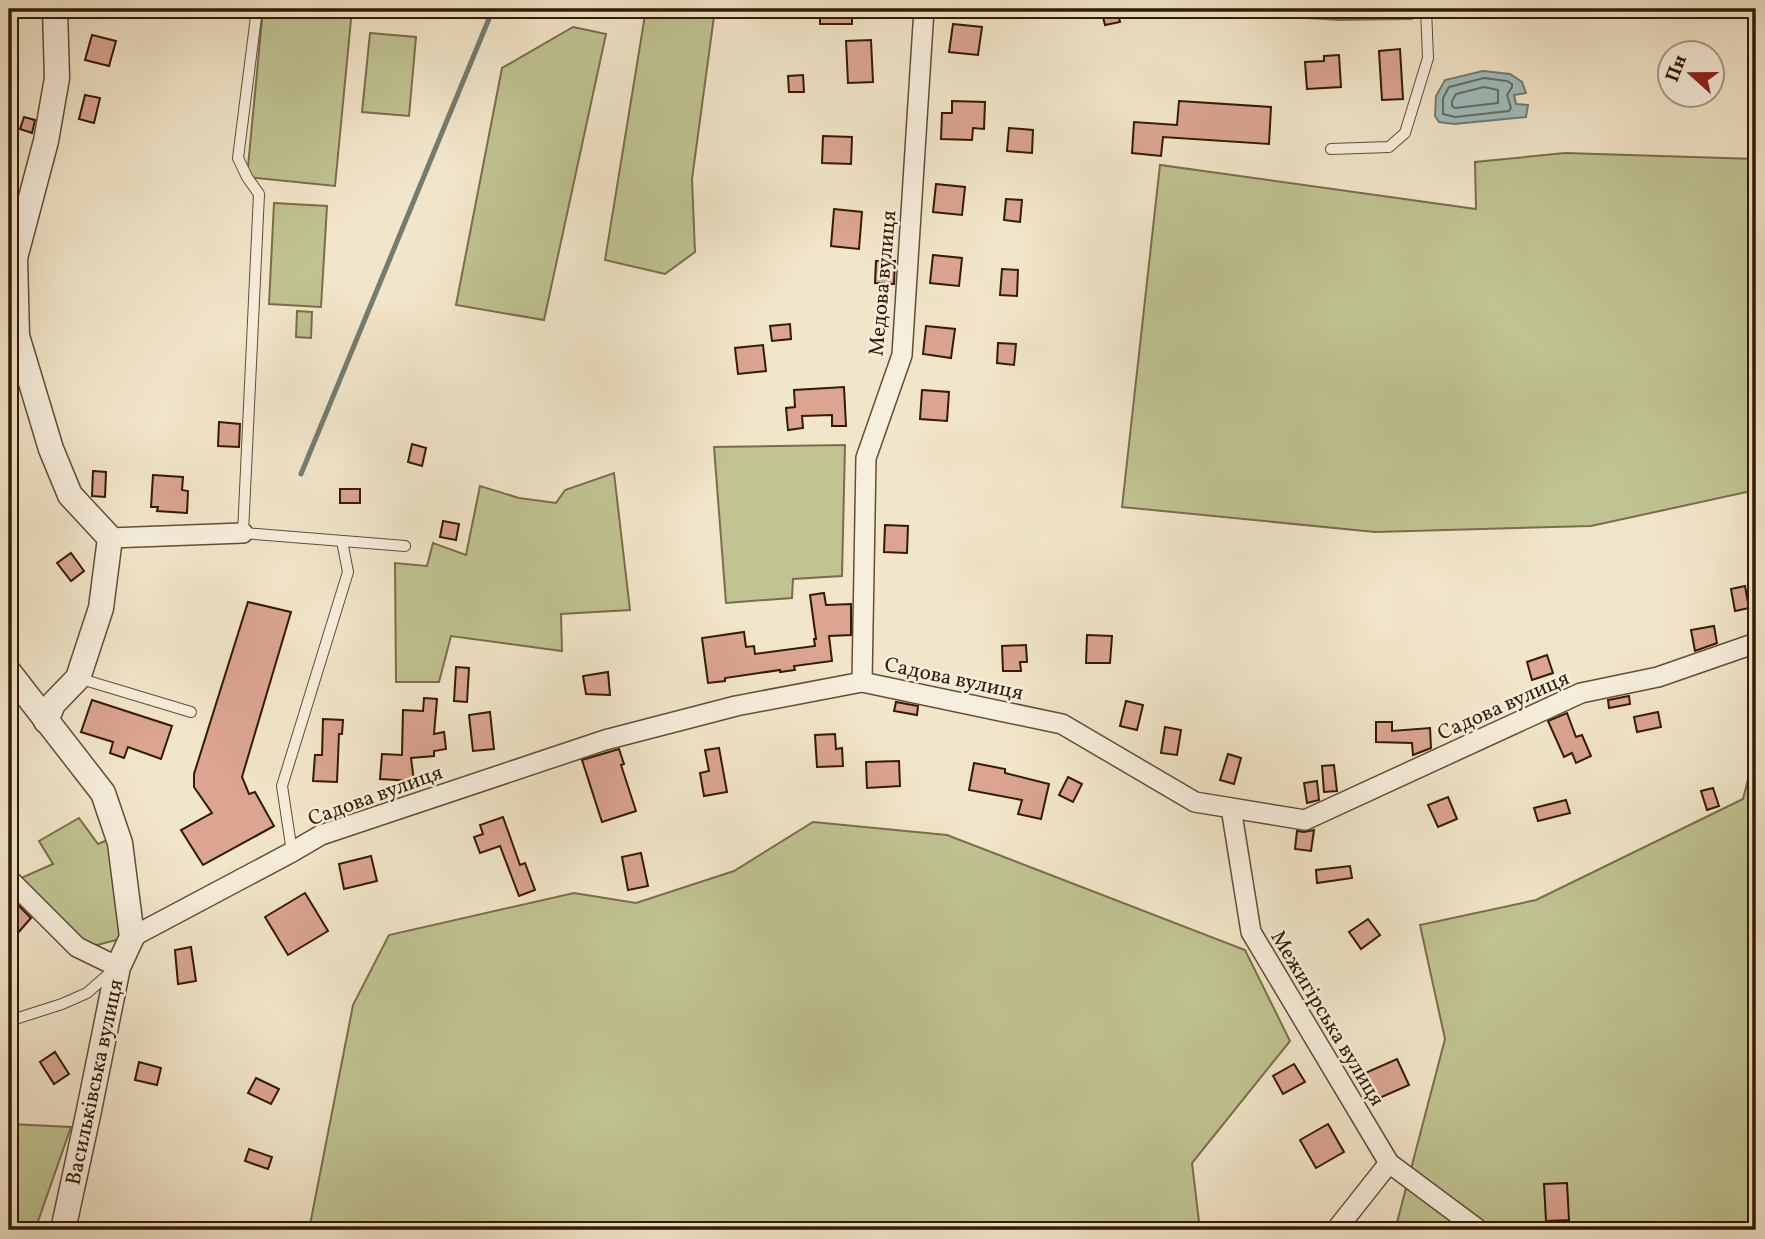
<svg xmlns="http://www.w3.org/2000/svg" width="1765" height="1239" font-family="Vollkorn,serif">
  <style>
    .green { fill: #c0c392; stroke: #7a6e4a; stroke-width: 2 }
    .water { fill: #9dbebd; stroke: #737c72; stroke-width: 2 }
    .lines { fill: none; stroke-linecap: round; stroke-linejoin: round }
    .shore { stroke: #686c60; stroke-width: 2 }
    .stream { stroke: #737c72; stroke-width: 5 }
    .building { fill: #dba591; stroke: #331a02; stroke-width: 2 }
    .service-casing { stroke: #634d34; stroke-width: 12 }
    .minor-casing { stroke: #634d34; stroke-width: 22 }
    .tertiary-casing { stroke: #634d34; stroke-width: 27 }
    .service { stroke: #f7efdd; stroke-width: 10 }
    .minor { stroke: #f7efdd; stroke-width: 19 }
    .tertiary { stroke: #f7efdd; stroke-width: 24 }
    .labels { text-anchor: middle; stroke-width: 5; stroke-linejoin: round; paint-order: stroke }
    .street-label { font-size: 21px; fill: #331a02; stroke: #f7efdd }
  </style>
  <rect width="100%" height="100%" fill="#f2e6ca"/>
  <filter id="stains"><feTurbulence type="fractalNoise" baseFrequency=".00286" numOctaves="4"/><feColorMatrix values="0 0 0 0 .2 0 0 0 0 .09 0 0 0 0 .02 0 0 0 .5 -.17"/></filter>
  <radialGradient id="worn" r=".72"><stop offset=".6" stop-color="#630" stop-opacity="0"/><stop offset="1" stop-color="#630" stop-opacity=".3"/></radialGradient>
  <g class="green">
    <path d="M263,9H352L335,186L247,177Z"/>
    <path d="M646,9H715L692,179L695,252L665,274L605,260Z"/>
    <path d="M573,27L606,34L544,320L456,305L502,68Z"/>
    <path d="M370,33L416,37L409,116L362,112Z"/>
    <path d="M1565,153L1756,159V490L1591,526L1375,532L1122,507L1160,165L1476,209L1475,162Z"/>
    <path d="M274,203L327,206L321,307L269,304Z"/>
    <path d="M297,311L312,312L311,338L296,337Z"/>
    <path d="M845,445L842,576L793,579L792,598L726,603L714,447Z"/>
    <path d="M614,473L630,610L561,614L562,651L451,636L439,682H396L395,563L427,566L433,543L466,555L480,486L519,498L556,503L565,490Z"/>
    <path d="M1756,748V1146L1754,1150L1756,1156V1230H1395L1445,1039L1420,925L1536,900L1743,799Z"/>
    <path d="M79,818L98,844L110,839L120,939L90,947L21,878L53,864L39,841Z"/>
    <path d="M813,822L947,835L1245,950L1290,1041L1192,1163L1200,1230H309L353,1005L389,935L574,893L636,903L734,871Z"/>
    <path d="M9,1124L71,1127L35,1230H9Z"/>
  </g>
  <g class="water">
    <path d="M1307,9H1416L1412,19L1339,20L1308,18Z"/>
    <path d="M1483,71L1510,74L1522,82L1526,93L1514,95L1516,104L1528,105L1526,117L1454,124L1439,122L1435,116L1436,96L1445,80Z"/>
  </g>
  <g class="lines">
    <g class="shore">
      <path d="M1314,9L1317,11L1339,13L1405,12L1408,9"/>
      <path d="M1484,78L1507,81L1512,84V87L1507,95L1511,108L1509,111L1455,117L1443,114V98L1449,87Z"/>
      <path d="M1484,87L1498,90V103L1455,108L1452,106V101L1456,94Z"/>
    </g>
    <path class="stream" d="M301,474L493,9"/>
  </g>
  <g class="building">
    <rect x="820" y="9" width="32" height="15"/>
    <path d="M1101,9H1117L1120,22L1105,25Z"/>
    <path d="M953,24L982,27L978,55L949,52Z"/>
    <path d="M92,35L116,41L109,66L85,60Z"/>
    <path d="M871,40L873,82L848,83L846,41Z"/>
    <path d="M1400,49L1403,99L1382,100L1379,51Z"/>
    <path d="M1339,55L1341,87L1307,89L1305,62L1324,61V56Z"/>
    <path d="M803,75L804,92H789L788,76Z"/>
    <path d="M85,95L100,98L94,123L79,119Z"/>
    <path d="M952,101L985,102L984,129L973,128L972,140L941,139L942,113H952Z"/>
    <path d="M1179,101L1271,107L1269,144L1163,137L1161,156L1132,153L1134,122L1177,125Z"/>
    <path d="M24,117L35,120L32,133L20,129Z"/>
    <path d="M1009,128L1033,130L1032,153L1007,151Z"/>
    <path d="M823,136L852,137L851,164L822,163Z"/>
    <path d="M936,184L965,187L962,215L933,212Z"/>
    <path d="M1006,199L1022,200L1020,222L1004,220Z"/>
    <path d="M834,209L862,212L859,249L831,246Z"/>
    <path d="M933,255L962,258L959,286L930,283Z"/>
    <path d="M876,261H895L894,284L875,283Z"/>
    <path d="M1002,269L1018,270L1017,296L1000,295Z"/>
    <path d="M790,324L791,339L772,341L770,326Z"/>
    <path d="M926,326L955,329L951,358L923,354Z"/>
    <path d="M998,343L1016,344L1014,365L997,363Z"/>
    <path d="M763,345L766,371L738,374L735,348Z"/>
    <path d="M844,387L846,426H832V415L802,416L803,428L788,430L786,408L795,407L794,390Z"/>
    <path d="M922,390L949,392L947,421L920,419Z"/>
    <path d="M219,422L240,424L239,447L218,446Z"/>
    <path d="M412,444L426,448L422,466L408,462Z"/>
    <path d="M93,471L106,472L105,497L92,496Z"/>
    <path d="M153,475L183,477L182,490L188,491L187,513L157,511L158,507H151Z"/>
    <rect x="340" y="489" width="20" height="14"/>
    <path d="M443,521L459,524L456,540L440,537Z"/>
    <path d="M885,525L908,526L907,553L884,552Z"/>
    <path d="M71,553L84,571L71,581L57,563Z"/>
    <path d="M1745,586L1749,608L1735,611L1731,589Z"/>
    <path d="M824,593L826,605L851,604V635L829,636L832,661L794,666L795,670L780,672V670L725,678V681L708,683L702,638L744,632L746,647L754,646L755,654L815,646L814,639H816L810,595Z"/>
    <path d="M248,602L291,612L242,777L249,794L255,792L274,826L203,865L181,830L212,813L194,787V774Z"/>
    <path d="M1714,626L1717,643L1695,651L1691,630Z"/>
    <path d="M1087,635L1112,636L1110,663H1086Z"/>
    <path d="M1026,645L1027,662H1020L1021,671H1003L1002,646Z"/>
    <path d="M1547,655L1553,673L1532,680L1527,662Z"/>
    <path d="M456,667L469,668L467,702L454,701Z"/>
    <path d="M608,672L610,695L586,694L583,676Z"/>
    <path d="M1629,696L1630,704L1609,708L1608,700Z"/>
    <path d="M424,698L437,699L434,734L444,732L446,749L434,751V756L411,758L414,781L380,779L382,754L402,755L403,710L423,711Z"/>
    <path d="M92,700L172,726L161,759L128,747L124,758L110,753L113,742L81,732Z"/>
    <path d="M1126,701L1143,705L1137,730L1120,726Z"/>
    <path d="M896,702L918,706L917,715L894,711Z"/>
    <path d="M490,712L494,749L473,751L469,715Z"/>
    <path d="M1658,712L1661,727L1637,732L1634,717Z"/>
    <path d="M1567,713L1576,737L1582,735L1591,756L1576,763L1572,753L1564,757L1548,721Z"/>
    <path d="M323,719L343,720L342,734H339L337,782L313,781L315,755H322Z"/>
    <path d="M1376,722H1392V731L1430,728L1431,748L1413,755L1412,743L1376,742Z"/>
    <path d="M1165,727L1181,730L1177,755L1161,753Z"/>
    <path d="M835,734L836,749L842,748L843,766L817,767L815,735Z"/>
    <path d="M719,748L727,792L704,796L700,773L709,771L705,750Z"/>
    <path d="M619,749L624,764L621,765L636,811L602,822L582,760Z"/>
    <path d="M1228,754L1241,758L1234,784L1220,780Z"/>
    <path d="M899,761L900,786L867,788L866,762Z"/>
    <path d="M974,763L1005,769V773L1049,784L1041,819L1018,814L1022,800L969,790Z"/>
    <path d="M1334,765L1337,791L1324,792L1322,766Z"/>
    <path d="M1068,777L1082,784L1073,802L1059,795Z"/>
    <path d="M1317,781L1319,800L1307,803L1304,783Z"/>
    <path d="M1713,788L1719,806L1707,810L1701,791Z"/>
    <path d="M1448,797L1457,819L1438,827L1428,805Z"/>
    <path d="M1566,800L1570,813L1538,821L1534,808Z"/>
    <path d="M503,817L520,865L525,863L535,890L519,896L500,846L480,853L474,837L483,834L480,825Z"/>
    <path d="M1314,830L1311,851L1295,849L1297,831L1304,832Z"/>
    <path d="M641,853L648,886L628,890L622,857Z"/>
    <path d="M371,856L377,881L344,889L339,864Z"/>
    <path d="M1350,866L1352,878L1317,883L1316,870Z"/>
    <path d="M305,893L328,931L288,955L265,917Z"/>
    <path d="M9,896L31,918L9,943Z"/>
    <path d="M1368,919L1380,935L1361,949L1349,932Z"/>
    <path d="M191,947L196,981L178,984L175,950Z"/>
    <path d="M55,1052L69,1074L54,1084L40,1062Z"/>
    <path d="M1397,1059L1409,1085L1375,1100L1363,1074Z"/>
    <path d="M139,1062L161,1068L157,1085L135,1080Z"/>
    <path d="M1294,1064L1305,1082L1283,1094L1273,1076Z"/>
    <path d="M256,1078L279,1089L271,1104L248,1093Z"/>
    <path d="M1328,1124L1344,1152L1316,1168L1300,1140Z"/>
    <path d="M249,1149L272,1157L268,1169L245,1161Z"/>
    <path d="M1567,1183L1569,1220L1546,1221L1544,1184Z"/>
  </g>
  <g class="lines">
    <defs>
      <g id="service">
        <path d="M257,9L238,158L247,177L259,194L243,533L405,546"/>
        <path d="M1331,149L1389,147L1405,133L1428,58L1426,9"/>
        <path d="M78,678L191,712"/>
        <path d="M292,852L282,786L348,572L342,541"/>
        <path d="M9,1021L62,1004L87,993L111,972"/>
      </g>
      <g id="minor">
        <path d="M110,538L243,533"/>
        <path d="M862,682L866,458L902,355L924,9"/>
        <path d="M1231,808L1251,932L1389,1163L1479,1230"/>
        <path d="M9,879L77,947L118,967"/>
        <path d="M132,937L292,852L321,835L605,740L736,706L862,682L1062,724L1195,802L1305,820L1581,693L1658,677L1756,643"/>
        <path d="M1336,1230L1389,1163"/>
      </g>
      <g id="tertiary">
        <path d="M9,672L103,793L120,843L132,937L118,967L88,1115L63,1230"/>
        <path d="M46,721L53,704L78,678L101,608L110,538L70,495L51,449L17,336L15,258L46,141L57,78L55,9"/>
      </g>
    </defs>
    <use href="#service" class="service-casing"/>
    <use href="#minor" class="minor-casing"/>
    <use href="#tertiary" class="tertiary-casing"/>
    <use href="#service" class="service"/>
    <use href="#minor" class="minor"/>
    <use href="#tertiary" class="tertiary"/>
  </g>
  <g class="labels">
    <g class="street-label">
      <text transform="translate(882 283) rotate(-85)" y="7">Медова вулиця</text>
      <text transform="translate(954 678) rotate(12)" y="7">Садова вулиця</text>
      <text transform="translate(1503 705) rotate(-24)" y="7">Садова вулиця</text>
      <text transform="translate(375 795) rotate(-20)" y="7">Садова вулиця</text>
      <text transform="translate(1328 1018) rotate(59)" y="7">Межигірська вулиця</text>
      <text transform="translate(94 1082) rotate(-78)" y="7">Васильківська вулиця</text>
    </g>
  </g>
  <rect width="1765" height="1239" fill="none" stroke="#f2e6ca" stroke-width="35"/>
  <rect x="10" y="10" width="1744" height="1218" fill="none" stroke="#331a02" stroke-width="3.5"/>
  <rect x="18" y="18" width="1730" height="1204" fill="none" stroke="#331a02" stroke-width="2"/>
  <g transform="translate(1691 74) rotate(291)"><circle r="33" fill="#f7efdd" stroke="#a99a85" stroke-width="2"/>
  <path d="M0-5L12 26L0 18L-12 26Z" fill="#8f2418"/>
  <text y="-10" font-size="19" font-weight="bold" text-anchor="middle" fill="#331a02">Пн</text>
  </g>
  <rect width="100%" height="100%" filter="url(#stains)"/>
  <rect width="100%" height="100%" fill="url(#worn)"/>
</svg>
